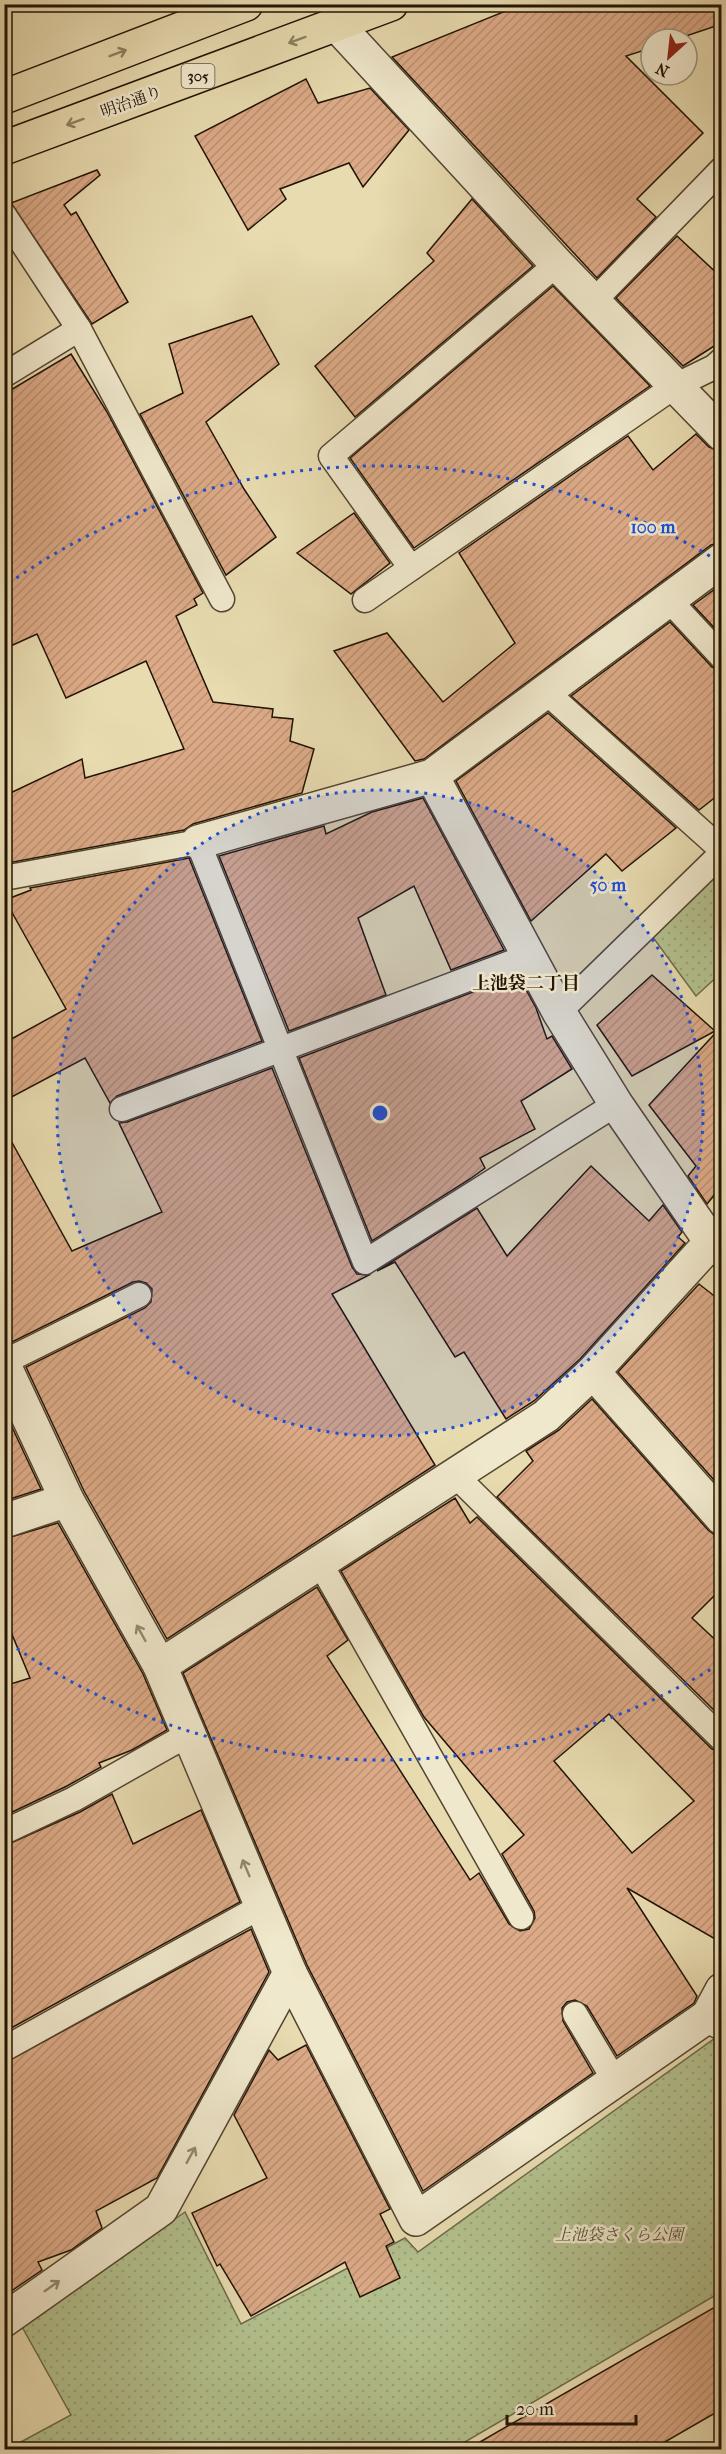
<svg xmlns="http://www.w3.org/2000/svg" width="726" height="2454" font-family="'IM FELL French Canon','Noto Serif JP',serif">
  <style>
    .green { fill: url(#green-dots); stroke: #6a6a4a; stroke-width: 1.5 }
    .building { fill: url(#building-hatch); stroke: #211305; stroke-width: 1.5; fill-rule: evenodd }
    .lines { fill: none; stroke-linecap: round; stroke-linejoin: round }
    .service-casing { stroke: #534530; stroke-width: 27 }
    .minor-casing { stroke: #534530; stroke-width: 36 }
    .primary-casing { stroke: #211305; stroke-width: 36 }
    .service { stroke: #f0e8cc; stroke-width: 24 }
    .minor { stroke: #f0e8cc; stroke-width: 33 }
    .primary { stroke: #e8dbb0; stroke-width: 33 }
    .oneway { stroke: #8e8163 }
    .oneway2 { stroke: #938872 }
    .ring { fill: none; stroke: #1d4ed8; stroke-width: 3; stroke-dasharray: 3 6 }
    .labels { text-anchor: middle; stroke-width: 5; stroke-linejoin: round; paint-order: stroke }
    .shield { fill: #f0e8cc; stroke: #5f5341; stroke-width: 1.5 }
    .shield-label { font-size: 15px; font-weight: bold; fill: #211305 }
    .street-label { font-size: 16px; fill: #211305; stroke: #f0e8cc }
    .park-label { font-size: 16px; font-style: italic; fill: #545035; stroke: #f0e8cc }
    .neighbourhood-label { font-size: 18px; font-weight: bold; fill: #211305; stroke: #f0e8cc }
    .centre { fill: #1d4ed8; stroke: #f0e8cc; stroke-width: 3 }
    .ring-label { font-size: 18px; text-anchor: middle; font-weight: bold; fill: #1d4ed8; stroke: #f0e8cc; stroke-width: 5; stroke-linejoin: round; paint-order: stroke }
  </style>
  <defs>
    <pattern id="green-dots" width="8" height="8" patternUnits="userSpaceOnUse" patternTransform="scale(1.5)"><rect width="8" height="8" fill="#b3c18e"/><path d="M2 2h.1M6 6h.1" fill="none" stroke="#9aa579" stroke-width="1.8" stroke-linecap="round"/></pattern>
    <pattern id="building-hatch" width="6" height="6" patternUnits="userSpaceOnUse" patternTransform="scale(1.5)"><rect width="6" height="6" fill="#dcaa87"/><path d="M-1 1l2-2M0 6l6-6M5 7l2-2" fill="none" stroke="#bc9173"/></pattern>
  </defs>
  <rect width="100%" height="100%" fill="#e8dbb0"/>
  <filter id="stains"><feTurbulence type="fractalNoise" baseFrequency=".00333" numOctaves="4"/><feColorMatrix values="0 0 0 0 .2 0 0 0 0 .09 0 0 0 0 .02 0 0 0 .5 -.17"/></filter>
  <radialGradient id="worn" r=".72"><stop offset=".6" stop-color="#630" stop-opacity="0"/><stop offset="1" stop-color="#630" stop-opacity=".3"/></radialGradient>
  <g class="green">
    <path d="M721,867V973L696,996L652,936Z"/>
    <path d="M718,2036L721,2038V2292L453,2449L193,2450L192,2448L188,2450H6L71,2415L21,2325L185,2212L241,2324L405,2238L418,2252Z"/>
  </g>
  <g class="building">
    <path d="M523,4H722V24L677,39H651V48L626,56L703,133L637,199L656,217L597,278L392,57Z"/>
    <path d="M306,79L318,103L370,88L409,130L363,187L349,163L280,189L286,199L248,230L195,136Z"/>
    <path d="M97,170L100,175L64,205L71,215L76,212L128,302L92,324L11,203Z"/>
    <path d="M472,199L533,266L355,417L315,366L434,261L427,253Z"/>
    <path d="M677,236L722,278V341L683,366L616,298Z"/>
    <path d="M553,286L650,386L414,548L350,458Z"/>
    <path d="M252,316L279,364L206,422L244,489L276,537L226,575L140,414L183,393L169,344Z"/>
    <path d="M71,354L107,412L203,593L194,599L197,605L176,616L213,702L273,709L272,717L293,719L290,741L314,749L302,793L193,824L184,830L8,863L4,858V796L82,759L85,778L184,749L146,661L66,698L37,634L4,649V394Z"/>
    <path d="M696,434L709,447L722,452V542L711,545L424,759L415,761L334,651L387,633L443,702L515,643L459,553L628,436L653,470Z"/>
    <path d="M354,513L390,563L351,594L297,553Z"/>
    <path d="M722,584V636L693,605Z"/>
    <path d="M670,622L712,667L722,671V792L699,810L571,696Z"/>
    <path d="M548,713L676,828L622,871L606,854L531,921L456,781Z"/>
    <path d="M423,798L504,950L451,970L414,886L358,918L386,995L289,1031L219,856L324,826L326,834L372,812Z"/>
    <path d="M189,858L262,1041L117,1096L110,1103L85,1058L4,1101V1043L66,1009L5,900L31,890L30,888Z"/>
    <path d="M518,975L536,1008L547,1039L552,1036L572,1069L521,1101L535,1129L480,1158L485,1168L470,1179L372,1241L299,1058Z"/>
    <path d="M652,975L715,1031L632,1076L597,1025Z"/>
    <path d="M722,1026V1200L716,1193L707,1204L688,1176L696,1166L649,1105Z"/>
    <path d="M272,1068L352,1267L357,1274L369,1275L332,1294L435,1465L167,1639L84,1491L26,1367L145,1308L151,1302L152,1289L146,1283L139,1281L133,1282L4,1346V1128L72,1251L162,1212L119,1123L127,1122Z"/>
    <path d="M591,1166L649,1221L663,1205L682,1232L678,1237L685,1243L580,1359L534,1401L506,1419L464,1352L455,1357L395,1262L377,1271L477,1208L507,1256Z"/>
    <path d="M699,1284L722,1302V1489L618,1372Z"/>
    <path d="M592,1399L708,1530L716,1536H722V1588L692,1618L722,1646V1718L497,1497L533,1461L526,1451L559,1430Z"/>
    <path d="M4,1410L41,1489L4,1501Z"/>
    <path d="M455,1498L470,1523L477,1517L712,1749L722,1753V1943L627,1888L697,1996L694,2003L617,2056L587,2006L575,2000L567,2002L562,2008L563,2021L593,2073L423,2191L307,1965L183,1673L317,1587L348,1640L327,1656L470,1880L479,1873L509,1924L520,1931L529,1929L535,1918L534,1911L502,1854L524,1835L424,1717L341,1571ZM609,1714L694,1801L632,1853L554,1761Z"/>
    <path d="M58,1523L143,1674L167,1730L132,1750L99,1763L101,1767L67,1786L4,1816V1686L30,1678L4,1615V1539Z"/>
    <path d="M112,1794L133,1844L201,1810L240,1902L4,2032V1846L80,1812Z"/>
    <path d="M251,1929L269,1972L157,2178L96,2211L102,2228L71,2250L38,2262L42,2270L4,2296V2063Z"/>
    <path d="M306,2045L390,2209L380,2214L394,2242L386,2246L400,2278L360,2297L345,2262L251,2316L220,2264L217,2266L192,2213L267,2178L234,2115L269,2050L278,2060Z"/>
    <path d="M722,2303V2409L651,2450H466Z"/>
  </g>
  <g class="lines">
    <defs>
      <g id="service">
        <path d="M4,215L79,329L222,599"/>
        <path d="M593,302L722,169"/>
        <path d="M4,375L79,329"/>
        <path d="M411,568L331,456L557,264"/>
        <path d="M668,599L722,657"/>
        <path d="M365,600L675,386L714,367L722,360"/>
        <path d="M545,691L722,850"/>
        <path d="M4,878L198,842L365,1262L616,1104"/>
        <path d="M559,1012L722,853"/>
        <path d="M122,1109L529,956"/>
        <path d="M4,1362L139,1295"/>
        <path d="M456,1476L722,1739"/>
        <path d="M320,1563L521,1917"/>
        <path d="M4,1832L74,1799L189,1734"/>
        <path d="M575,2014L615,2081"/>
        <path d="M4,2049L262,1906"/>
      </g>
      <g id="minor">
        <path d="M337,25L557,264L722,434"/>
        <path d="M432,776L559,1012L616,1104L711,1242L722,1251"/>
        <path d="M198,842L432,776L722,560"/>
        <path d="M4,1365L67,1500L160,1666L290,1973L161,2209L4,2320"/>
        <path d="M593,1372L722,1518"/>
        <path d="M4,1521L67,1500"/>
        <path d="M160,1666L546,1416L593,1372L722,1230"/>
        <path d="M290,1973L416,2219L708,2016L722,2023"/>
        <path d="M708,2016L722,1990"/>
      </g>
      <g id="primary">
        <path d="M4,97L246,4"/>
        <path d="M4,148L391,4"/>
      </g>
    </defs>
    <use href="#service" class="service-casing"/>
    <use href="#minor" class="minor-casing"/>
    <use href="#primary" class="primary-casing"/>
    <use href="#service" class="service"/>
    <use href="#minor" class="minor"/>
    <use href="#primary" class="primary"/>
  </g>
  <defs><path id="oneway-shaft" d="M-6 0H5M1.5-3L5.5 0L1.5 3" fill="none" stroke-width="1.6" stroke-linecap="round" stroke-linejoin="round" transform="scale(1.5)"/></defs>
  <g class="oneway">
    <use href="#oneway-shaft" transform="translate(297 40) rotate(160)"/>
    <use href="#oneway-shaft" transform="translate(118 53) rotate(-21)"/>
    <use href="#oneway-shaft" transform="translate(75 122) rotate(160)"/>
  </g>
  <g class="oneway2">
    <use href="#oneway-shaft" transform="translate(141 1633) rotate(-119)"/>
    <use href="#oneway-shaft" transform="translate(246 1868) rotate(-113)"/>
    <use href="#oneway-shaft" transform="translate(191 2155) rotate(-61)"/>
    <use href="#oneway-shaft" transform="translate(52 2286) rotate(-35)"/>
  </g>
  <circle cx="380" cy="1113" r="323" fill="#1d4ed8" fill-opacity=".12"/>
  <g class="ring">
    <circle cx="380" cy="1113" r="323"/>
    <path d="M718 1665A647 647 0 0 1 9 1643M9 583A647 647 0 0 1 718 561"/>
  </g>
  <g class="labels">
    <rect class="shield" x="181.5" y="64" width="33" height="24" rx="4.5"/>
    <g class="shield-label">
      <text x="198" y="81">305</text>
    </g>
    <g class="street-label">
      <text transform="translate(131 101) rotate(-20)" y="6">明治通り</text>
    </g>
    <g class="park-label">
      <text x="619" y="2240">上池袋さくら公園</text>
    </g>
    <g class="neighbourhood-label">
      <text x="526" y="989">上池袋二丁目</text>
    </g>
  </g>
  <circle cx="380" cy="1113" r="9" class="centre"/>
  <g class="ring-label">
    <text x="653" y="533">100 m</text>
    <text x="608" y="891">50 m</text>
  </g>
  <rect width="726" height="2454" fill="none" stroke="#e8dbb0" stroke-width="24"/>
  <rect x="6" y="6" width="714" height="2442" fill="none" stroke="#211305" stroke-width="3"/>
  <rect x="12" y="12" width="702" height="2430" fill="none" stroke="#211305" stroke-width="1.5"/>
  <g transform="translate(669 57) rotate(207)"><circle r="28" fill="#f0e8cc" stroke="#9d937c" stroke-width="1.5"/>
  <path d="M0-4.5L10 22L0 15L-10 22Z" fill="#8f2418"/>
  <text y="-9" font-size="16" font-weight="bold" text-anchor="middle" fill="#211305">N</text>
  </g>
  <path d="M507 2415v9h129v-9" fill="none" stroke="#211305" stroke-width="3"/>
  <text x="516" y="2415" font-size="18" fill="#211305" stroke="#f0e8cc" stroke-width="4.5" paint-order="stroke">20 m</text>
  <rect width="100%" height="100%" filter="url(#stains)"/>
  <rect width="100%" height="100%" fill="url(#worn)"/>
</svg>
